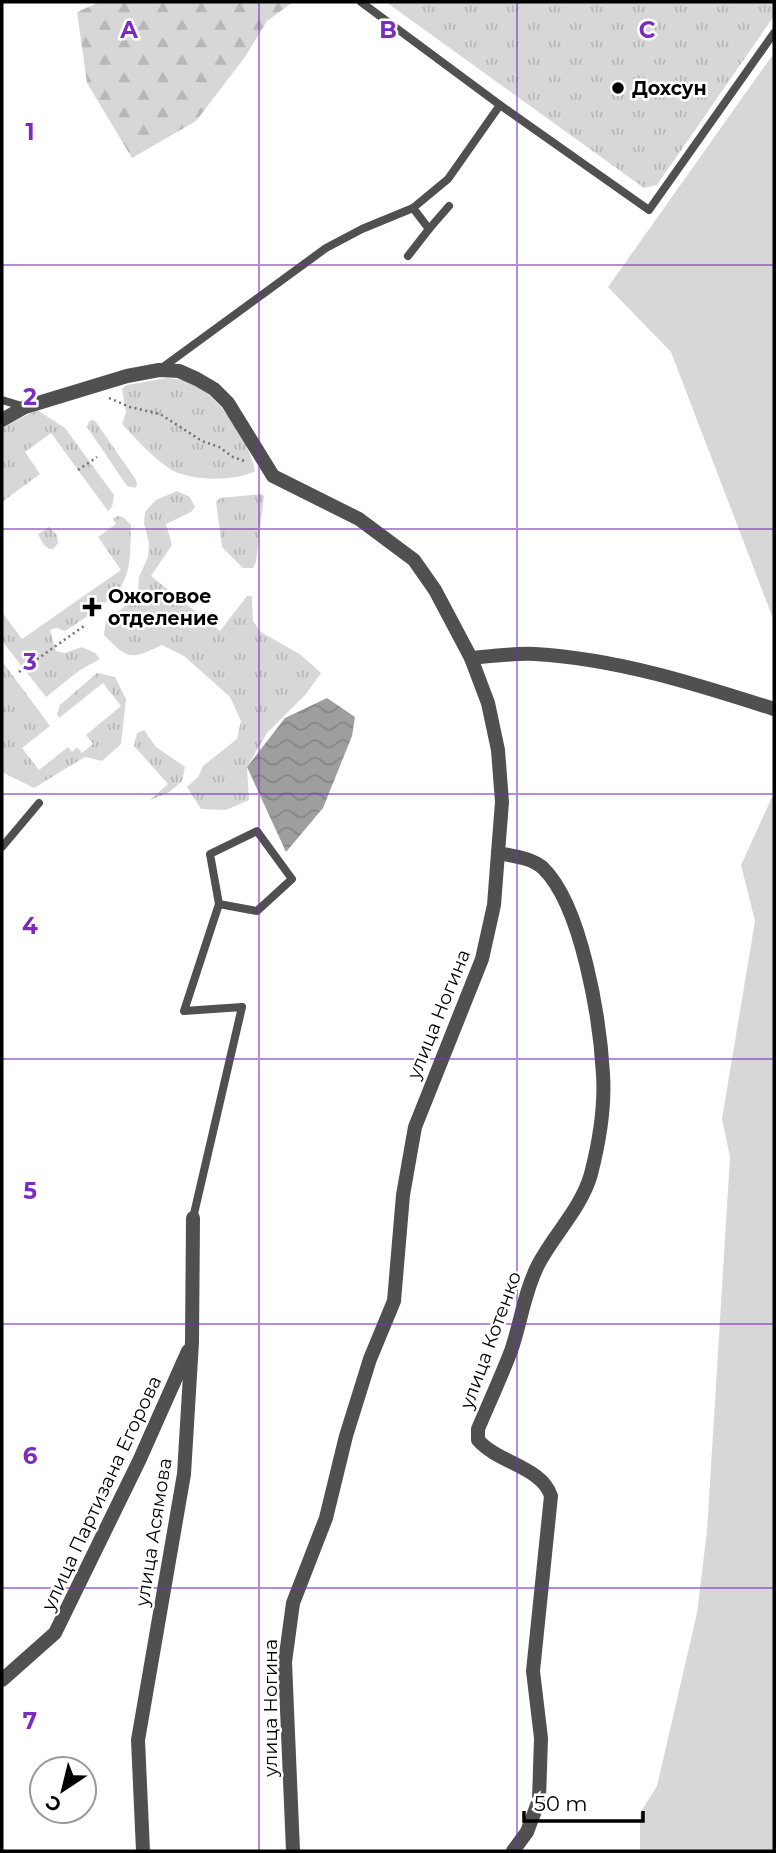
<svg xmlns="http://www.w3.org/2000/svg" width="776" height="1853" font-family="Montserrat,sans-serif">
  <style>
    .grass { fill: url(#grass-tufts) }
    .forest { fill: url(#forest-firs) }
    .park { fill: #d7d7d7 }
    .water { fill: url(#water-waves) }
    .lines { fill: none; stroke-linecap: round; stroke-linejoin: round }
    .path { stroke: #727272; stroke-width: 2.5; stroke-dasharray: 2 3.5; stroke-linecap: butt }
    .service { stroke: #505050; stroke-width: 8 }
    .minor { stroke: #505050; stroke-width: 14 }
    .grid { fill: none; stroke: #7b2cbf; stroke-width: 2; stroke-opacity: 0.55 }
    .poi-dot { fill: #000; stroke: #fff; stroke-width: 2.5 }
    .labels { text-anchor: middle; stroke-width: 5; stroke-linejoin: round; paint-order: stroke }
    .poi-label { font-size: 19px; font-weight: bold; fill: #000; stroke: #fff; text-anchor: start }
    .street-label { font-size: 19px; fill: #000; stroke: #fff }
    .grid-label { font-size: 23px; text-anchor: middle; font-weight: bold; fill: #7b2cbf; stroke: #fff; stroke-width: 5; stroke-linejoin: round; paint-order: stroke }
  </style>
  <defs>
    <pattern id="grass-tufts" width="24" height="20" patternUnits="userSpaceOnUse" patternTransform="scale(1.75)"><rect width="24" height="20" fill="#d7d7d7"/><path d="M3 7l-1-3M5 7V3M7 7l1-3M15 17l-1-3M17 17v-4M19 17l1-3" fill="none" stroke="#b7b7b7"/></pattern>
    <pattern id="forest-firs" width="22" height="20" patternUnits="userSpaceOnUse" patternTransform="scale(1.75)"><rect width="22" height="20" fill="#d7d7d7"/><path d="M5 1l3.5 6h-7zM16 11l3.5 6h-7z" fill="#b7b7b7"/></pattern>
    <pattern id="water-waves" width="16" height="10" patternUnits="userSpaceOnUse" patternTransform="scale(1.75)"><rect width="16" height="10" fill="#9e9e9e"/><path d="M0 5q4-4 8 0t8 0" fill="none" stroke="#868686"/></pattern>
  </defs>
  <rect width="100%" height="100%" fill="#fff"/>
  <g class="grass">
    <path d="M386,2H774V16L657,185L644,188Z"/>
    <path d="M167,378C173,379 182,379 188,381C216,391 251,443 255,471C235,482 189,481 170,469C152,457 136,439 122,424L126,412L122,389L127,385Z"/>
    <path d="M37,410L65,428L114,495L112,507L108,511L51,433L25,452L40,474L2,502V428Z"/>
    <path d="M93,420L96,422L136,480L137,484L135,488L127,486L87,427L89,421Z"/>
    <path d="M177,491L190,497L195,507L191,512L166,524L172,545L151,576L220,631L247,596H252L253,621L261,632L301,655L321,673L306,694L267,733L247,767L249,800L226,810L201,809L187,787L198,777L203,766L237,739L241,721L230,697L184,656L162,645C131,660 128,660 104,635L106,619L123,608L138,590L139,577L148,557L149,543L144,523L145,512L156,500Z"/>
    <path d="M261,494L264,496L256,562L253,568H243L222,547L216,502L220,498Z"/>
    <path d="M117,516L123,517L131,525C130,545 132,567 122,585C116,597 77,624 65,631L57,628L50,630L56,651L65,653L82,647L95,653L100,659L80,670L46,697L2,641V612L22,639L121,570L98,537L116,524L113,519Z"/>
    <path d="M49,527L57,535L58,543L53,549H49L43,544L38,534Z"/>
    <path d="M2,661L50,726L22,748L39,770L68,747L72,752L77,747L82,753L93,744L86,735L121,706L103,683L59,718L57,714L60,705L97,673L115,677L126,699L121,744L102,761L85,757L34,788L2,772Z"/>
    <path d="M144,730L156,747L185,767L182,781L168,793L150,800L168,784L134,746L137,733Z"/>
  </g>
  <path class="forest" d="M100,2H293L267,21L245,57L196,121L132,158L87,83L77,12Z"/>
  <g class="park">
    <path d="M774,53V621L671,352L608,287Z"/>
    <path d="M774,793V1851H640V1813L657,1786L697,1613L707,1531L730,1157L722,1119L755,921L741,865Z"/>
  </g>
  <path class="water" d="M327,698L355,717L352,736L323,808L286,852L247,767L285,718Z"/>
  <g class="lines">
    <g class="path">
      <path d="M109,398L130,407L160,414L202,441L219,447L233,457L247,462"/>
      <path d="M78,470L97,457"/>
      <path d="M19,672L84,626"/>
    </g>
    <g class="service">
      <path d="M361,2L500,105L649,210L774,33"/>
      <path d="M413,208L429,229L449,206"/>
      <path d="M408,256L429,229"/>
      <path d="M159,370L326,248L362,229L413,208L448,179L500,105"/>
      <path d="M2,400L25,407"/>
      <path d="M2,847L39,803"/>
      <path d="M193,1218L242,1007L184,1011L219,904L210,854L257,831L292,879L257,911L219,904"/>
    </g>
    <g class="minor">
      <path d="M2,420L25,407L127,376L159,370L179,371L197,379L214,389L228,403L273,476L359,519L414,560L435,590L471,658L488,703L498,750L502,802L498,853L494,905L482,959L415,1127L403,1195L394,1301L370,1359L346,1436L326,1518L293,1603L285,1662L293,1851"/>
      <path d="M471,658C492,656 515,653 535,654C618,659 696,684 774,709"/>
      <path d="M498,853C513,856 532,858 543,868C582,906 600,1020 603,1074C605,1105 599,1143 591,1174C581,1209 554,1234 538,1265C524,1293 521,1322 511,1351C501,1377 489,1403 478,1429V1440C498,1463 542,1467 551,1496L533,1671L541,1738L539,1800L527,1832L513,1851"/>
      <path d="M2,1680L55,1633L139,1461L188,1351"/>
      <path d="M143,1851L138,1740L184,1474L192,1342L193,1218"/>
    </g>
  </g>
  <path class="grid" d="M259,2V1851M517,2V1851M2,265H774M2,529H774M2,794H774M2,1059H774M2,1324H774M2,1588H774"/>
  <g class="poi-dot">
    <circle cx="618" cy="88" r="7"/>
    <path d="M88.5 596.5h7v7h7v7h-7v7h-7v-7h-7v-7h7z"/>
  </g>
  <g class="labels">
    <g class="poi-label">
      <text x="632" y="95">Дохсун</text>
      <text x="108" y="603">Ожоговое<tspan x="108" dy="22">отделение</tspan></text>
    </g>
    <g class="street-label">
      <text transform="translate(438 1014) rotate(-68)" y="7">улица Ногина</text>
      <text transform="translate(490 1340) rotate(-70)" y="7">улица Котенко</text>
      <text transform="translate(101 1493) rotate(-65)" y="7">улица Партизана Егорова</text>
      <text transform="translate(153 1532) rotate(-81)" y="7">улица Асямова</text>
      <text transform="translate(270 1708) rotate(-90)" y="7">улица Ногина</text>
    </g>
  </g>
  <g class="grid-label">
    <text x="129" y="38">A</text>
    <text x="388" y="38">B</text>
    <text x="647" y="38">C</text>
    <text x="30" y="140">1</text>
    <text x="30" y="405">2</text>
    <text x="30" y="670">3</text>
    <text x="30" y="934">4</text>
    <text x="30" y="1199">5</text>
    <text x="30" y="1464">6</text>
    <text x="30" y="1729">7</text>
  </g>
  <rect width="776" height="1853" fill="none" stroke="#000000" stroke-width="7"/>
  <g transform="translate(63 1790) rotate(215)"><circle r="33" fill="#ffffff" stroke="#999999" stroke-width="2"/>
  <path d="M0-5L12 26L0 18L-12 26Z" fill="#000000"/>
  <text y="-10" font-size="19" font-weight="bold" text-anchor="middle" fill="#000000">С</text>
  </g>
  <path d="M524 1811v10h119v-10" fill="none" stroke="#000000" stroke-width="3.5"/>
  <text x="534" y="1811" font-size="21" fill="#000000" stroke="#ffffff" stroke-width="5" paint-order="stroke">50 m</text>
</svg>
